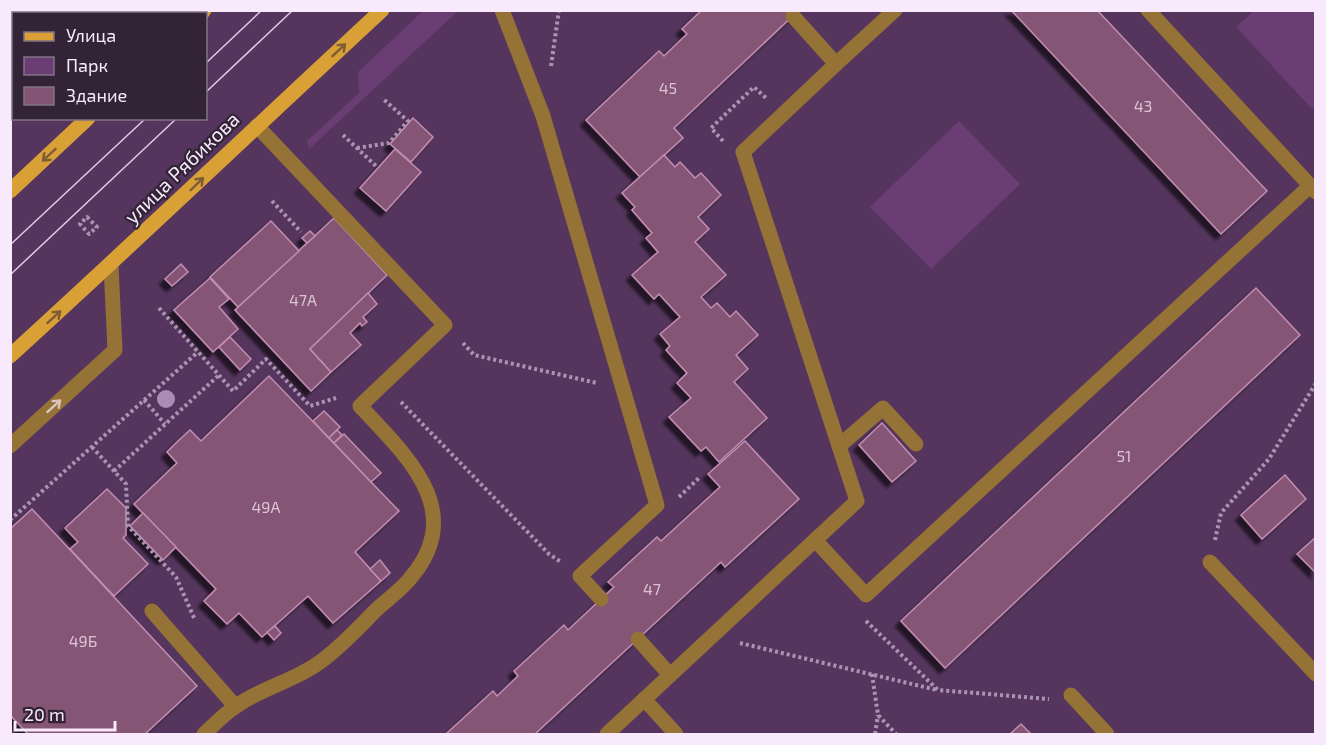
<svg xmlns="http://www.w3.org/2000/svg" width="1326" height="745" font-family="'Exo 2',sans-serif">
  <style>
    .green { fill: #6a3d75 }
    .building { fill: #845475; stroke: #c28eb1; stroke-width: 1.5; filter: url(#shadow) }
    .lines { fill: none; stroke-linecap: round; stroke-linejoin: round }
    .path { stroke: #ab94b2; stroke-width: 4; stroke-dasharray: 3 3; stroke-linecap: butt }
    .service { stroke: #957235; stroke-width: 15 }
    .minor { stroke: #957235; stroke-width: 15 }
    .primary { stroke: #d9a036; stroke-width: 15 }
    .tram { stroke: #dfcde4; stroke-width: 1.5 }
    .tree { fill: #ac8bb5 }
    .oneway { stroke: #7d5c36 }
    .oneway2 { stroke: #dac5c0 }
    .labels { text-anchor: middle; stroke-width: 4.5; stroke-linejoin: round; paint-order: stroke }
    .number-label { font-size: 16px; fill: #dbc4da }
    .street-label { font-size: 20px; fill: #f8e9fc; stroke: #322436 }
  </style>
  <defs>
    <filter id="shadow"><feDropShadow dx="-5.5" dy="5.5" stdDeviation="1.5" flood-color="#0009"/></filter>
  </defs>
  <rect width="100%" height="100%" fill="#55355e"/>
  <g class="green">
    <path d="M424,10L458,11L309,149L307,141L359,93L358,72Z"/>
    <path d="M1255,10L1315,11L1316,105L1312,109L1236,27Z"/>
    <path d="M959,121L1020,184L931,269L870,207Z"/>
  </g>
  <g class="building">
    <path d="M702,10H799L674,128L683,138L640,177L586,120L659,51L664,56L687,34L682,29Z"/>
    <path d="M1011,10H1097L1267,191L1221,234Z"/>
    <path d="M413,118L433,137L411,162L390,144Z"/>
    <path d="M395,149L421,172L386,211L360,188Z"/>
    <path d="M664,155L675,167L680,162L695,178L701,173L721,195L698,217L709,229L695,242L726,275L701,297L711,308L717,303L730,317L736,311L758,335L736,355L748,369L734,382L767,418L719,462L706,447L701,451L669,417L691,398L677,383L687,373L666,350L670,346L660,334L680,317L659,294L654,299L632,275L658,252L646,238L652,233L632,210L635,207L622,193Z"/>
    <path d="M334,218L387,275L310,349L331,372L311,391L235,310Z"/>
    <path d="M271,221L299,251L238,307L210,277Z"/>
    <path d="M310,231L315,236L307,243L302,238Z"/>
    <path d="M181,264L188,272L172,286L165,279Z"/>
    <path d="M210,278L229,299L219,307L238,329L213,352L174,310Z"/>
    <path d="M1256,288L1300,335L945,668L901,621Z"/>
    <path d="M368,293L377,304L363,317L367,322L362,326L360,323L350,333L361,345L331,372L310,349Z"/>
    <path d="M230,337L251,359L240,370L219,347Z"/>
    <path d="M269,376L399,511L355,552L381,581L333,623L308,596L262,637L239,613L227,624L204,601L216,589L134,504L177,463L167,452L178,441L190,430L201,441Z"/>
    <path d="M324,411L340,427L329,438L313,421Z"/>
    <path d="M882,423L916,461L892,482L859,445Z"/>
    <path d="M337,430L342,435L334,443L329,438Z"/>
    <path d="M344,434L381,473L371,482L334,443Z"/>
    <path d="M745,441L799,499L725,567L721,562L535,734H446L493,691L497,696L518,676L514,671L564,625L568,630L614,587L608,582L657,537L661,541L720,487L708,474Z"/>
    <path d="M1285,475L1306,499L1262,539L1241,515Z"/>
    <path d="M107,489L126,508V535L123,538L148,564L114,596L70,549L78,542L65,528Z"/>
    <path d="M32,509L197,686L145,734H28L10,715V529Z"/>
    <path d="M143,513L176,547L163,560L130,526Z"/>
    <path d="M1316,537V573L1297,554Z"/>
    <path d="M380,560L390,573L381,581L370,569Z"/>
    <path d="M275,626L281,633L274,640L267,632Z"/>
    <path d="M1021,724L1031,734H1010Z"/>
  </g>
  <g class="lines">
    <g class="path">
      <path d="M85,10L88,14"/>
      <path d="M551,66L559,10"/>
      <path d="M343,135L376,166"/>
      <path d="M723,141L711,128L754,87L766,98"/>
      <path d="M357,148L389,143L408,121L382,98"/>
      <path d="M272,201L301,232"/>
      <path d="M87,217L97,227L89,234L80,224Z"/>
      <path d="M159,308L233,391L266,359L310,406L336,398"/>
      <path d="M463,343L474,355L597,383"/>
      <path d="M144,400L165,424"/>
      <path d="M401,402L549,554L561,562"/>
      <path d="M92,447L126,484L128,526L176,577L195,620"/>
      <path d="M114,471L219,375"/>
      <path d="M679,497L700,477"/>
      <path d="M10,520L198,352"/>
      <path d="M1215,540L1221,513L1269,459L1316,383"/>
      <path d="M866,621L938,690L1049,699"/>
      <path d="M740,643L937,690"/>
      <path d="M872,674L878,715L896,734"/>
      <path d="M875,734L878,715"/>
    </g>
    <g class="service">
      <path d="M502,10L543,116L657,505L580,576L601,599"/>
      <path d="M1148,10L1316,192"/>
      <path d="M123,14L124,10"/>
      <path d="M10,19L14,22"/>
      <path d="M10,44L14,42"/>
      <path d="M836,64L895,10"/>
      <path d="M10,446L115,350L111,265"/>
      <path d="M839,446L883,408L916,444"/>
      <path d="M815,540L866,595L1310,186"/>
      <path d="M152,611L235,706"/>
      <path d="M638,639L670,675"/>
      <path d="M1071,695L1107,734"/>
      <path d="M644,699L676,734"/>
      <path d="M204,734C214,725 224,714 235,707C260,688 295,681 320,662C341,647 359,627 377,609C387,600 399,591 408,581C469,513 408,457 360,406L445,325L257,126"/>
      <path d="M607,734L857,501L743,152L836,64L793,16"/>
    </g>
    <path class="minor" d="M1210,562L1316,674"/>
    <g class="primary">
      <path d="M201,14L204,10"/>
      <path d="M10,191L88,118"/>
      <path d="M10,356C135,242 258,125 382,10"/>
    </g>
    <g class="tram">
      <path d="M206,63L262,10"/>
      <path d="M206,92L293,10"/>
      <path d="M10,245L146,118"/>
      <path d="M10,275L177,118"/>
    </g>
  </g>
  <circle class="tree" cx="166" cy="399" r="9"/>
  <defs><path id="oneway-shaft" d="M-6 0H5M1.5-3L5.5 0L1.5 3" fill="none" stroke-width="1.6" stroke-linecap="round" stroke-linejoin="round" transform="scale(1.5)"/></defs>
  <g class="oneway">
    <use href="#oneway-shaft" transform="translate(339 50) rotate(-43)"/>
    <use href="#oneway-shaft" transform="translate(49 155) rotate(137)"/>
    <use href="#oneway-shaft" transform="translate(197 184) rotate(-44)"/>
    <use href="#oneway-shaft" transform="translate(54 317) rotate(-42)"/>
  </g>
  <use class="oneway2" href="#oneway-shaft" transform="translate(54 406) rotate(-42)"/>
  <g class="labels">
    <g class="number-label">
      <text x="668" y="94">45</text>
      <text x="1143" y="112">43</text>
      <text x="303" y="306">47А</text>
      <text x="1124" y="462">51</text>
      <text x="266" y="513">49А</text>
      <text x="652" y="595">47</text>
      <text x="83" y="647">49Б</text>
    </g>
    <g class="street-label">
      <text transform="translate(182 168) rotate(-44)" y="7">улица Рябикова</text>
    </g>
  </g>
  <rect width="1326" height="745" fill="none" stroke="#f8e9fc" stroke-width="24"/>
  <rect x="12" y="12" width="195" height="108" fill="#322436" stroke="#817385" stroke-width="1.5"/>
  <rect x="24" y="32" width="30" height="9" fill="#d9a036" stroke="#817385" stroke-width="1.5"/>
  <text x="66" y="42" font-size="18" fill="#f8e9fc">Улица</text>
  <rect x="24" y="57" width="30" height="18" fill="#6a3d75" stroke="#817385" stroke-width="1.5"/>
  <text x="66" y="72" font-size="18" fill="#f8e9fc">Парк</text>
  <rect x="24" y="87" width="30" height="18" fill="#845475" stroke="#817385" stroke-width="1.5"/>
  <text x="66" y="102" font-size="18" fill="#f8e9fc">Здание</text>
  <path d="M15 721v9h100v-9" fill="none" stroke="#f8e9fc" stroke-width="3"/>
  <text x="24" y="721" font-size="18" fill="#f8e9fc" stroke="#322436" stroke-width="4.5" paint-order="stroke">20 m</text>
</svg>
